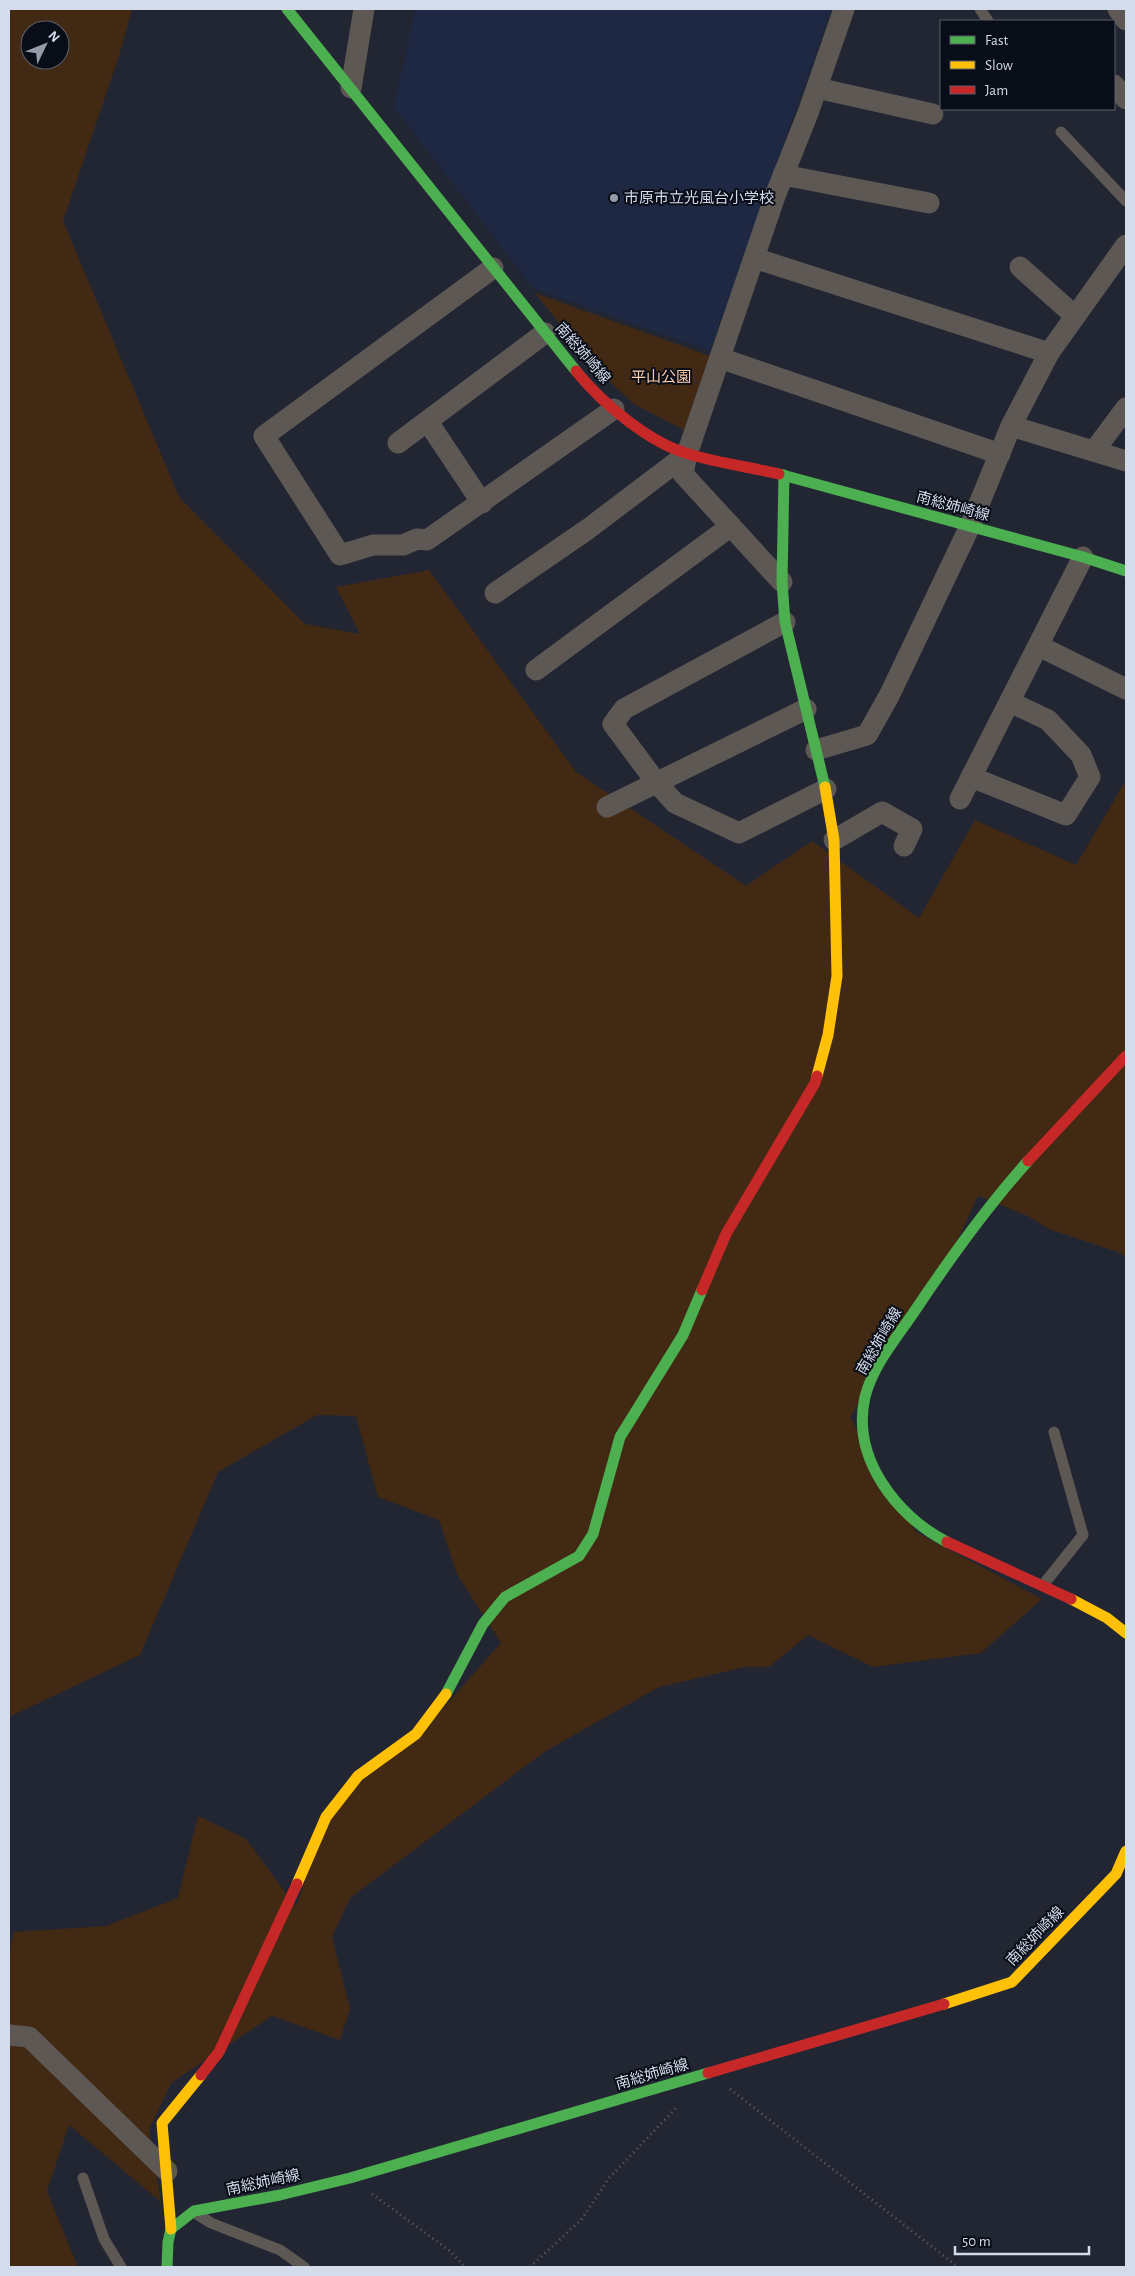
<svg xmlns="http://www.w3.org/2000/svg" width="1135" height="2276" font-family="'Alegreya Sans','Noto Sans JP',sans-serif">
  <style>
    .built { fill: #1e2842 }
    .green { fill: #422913; fill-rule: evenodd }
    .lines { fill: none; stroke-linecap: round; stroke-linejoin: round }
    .path { stroke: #605d5e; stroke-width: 3; stroke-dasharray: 1 4; stroke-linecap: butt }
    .lane { stroke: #5e5854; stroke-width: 11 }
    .street { stroke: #5e5854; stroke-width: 21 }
    .fast { stroke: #4caf50; stroke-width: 11 }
    .slow { stroke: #ffc107; stroke-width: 11 }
    .jam { stroke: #c62828; stroke-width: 11 }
    .poi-dot { fill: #969caa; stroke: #090d17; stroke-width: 2 }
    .labels { text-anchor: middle; stroke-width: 4; stroke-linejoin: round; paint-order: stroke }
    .poi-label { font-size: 15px; fill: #d4dbea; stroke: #090d17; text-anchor: start }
    .street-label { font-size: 15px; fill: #d4dbea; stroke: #090d17 }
    .park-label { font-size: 15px; fill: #feceaa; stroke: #090d17 }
  </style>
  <rect width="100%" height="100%" fill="#222633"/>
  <path class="built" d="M415,9H835L829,16L710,351L533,288L394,107Z"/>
  <g class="green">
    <path d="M9,9H132L119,56L63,221L179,497L305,624L360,634L336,587L429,570L576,772L746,886L812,841L919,918L975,820L1076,865L1126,780V1258L1121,1253L1049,1229L1028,1216L978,1196L948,1261L850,1417L916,1532L1042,1599L981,1653L873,1667L808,1635L769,1667H745L659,1687L544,1752L350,1898L332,1937L350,2009L340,2040L272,2016L171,2083L149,2130L161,2202L69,2125L47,2191L78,2267H9V1951L14,1932L106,1926L178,1898L198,1816L246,1839L296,1907L332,1804L437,1715L501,1643L457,1574L439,1520L378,1497L356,1416L317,1415L218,1472L140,1655L9,1717ZM30,30H60V60H30Z"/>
    <path d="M535,293L710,356L684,430L634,404L596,369Z"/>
  </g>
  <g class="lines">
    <g class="path">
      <path d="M730,2089L958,2267"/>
      <path d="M372,2194L450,2251L465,2267"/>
      <path d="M530,2267L581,2220L609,2178L678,2106"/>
    </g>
    <g class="lane">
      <path d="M980,9L988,21"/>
      <path d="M1061,132L1126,201"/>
      <path d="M1043,1585L1083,1535L1054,1432"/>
      <path d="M83,2178L104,2239L121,2267"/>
      <path d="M197,2214L211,2223L280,2250L304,2267"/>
    </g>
    <g class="street">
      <path d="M1118,9L1126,20"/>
      <path d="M1114,85L1126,99"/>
      <path d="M351,88L364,9"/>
      <path d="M817,88L933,114"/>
      <path d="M783,175L929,203"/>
      <path d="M754,258L1049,353"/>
      <path d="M1020,267L1075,316"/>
      <path d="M493,268L264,436L340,555L373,545H403L417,539L427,540L614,409"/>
      <path d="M720,358L1000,454"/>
      <path d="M428,422L482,503"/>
      <path d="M1011,426L1126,461"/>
      <path d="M398,443L545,333"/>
      <path d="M1094,451L1126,408"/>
      <path d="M782,582L683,474L687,454L775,196L808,113L844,9"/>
      <path d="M495,593L588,529L687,454"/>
      <path d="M785,622L624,709L613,724L656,782L675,803L739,833L826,789"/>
      <path d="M1039,646L1126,689"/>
      <path d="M536,670L731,526"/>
      <path d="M816,750L867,735L889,696L970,526L1011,426L1049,353L1126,245"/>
      <path d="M971,777L1066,815L1090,777L1081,755L1048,720L1010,702"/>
      <path d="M960,799L1083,557"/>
      <path d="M607,807L806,709"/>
      <path d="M834,840L882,812L912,829L904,846"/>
      <path d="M9,2035L29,2037L167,2171"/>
    </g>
    <g class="fast">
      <path d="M287,9L576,371"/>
      <path d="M779,474L1083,557L1126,571"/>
      <path d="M784,475L782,582L785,622L825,787"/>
      <path d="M947,1542C896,1516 851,1457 865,1397C873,1366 894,1341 912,1315C948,1261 985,1209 1028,1161"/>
      <path d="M446,1694L483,1624L505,1597L579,1556L593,1534L620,1437L683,1335L702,1290"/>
      <path d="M167,2267L168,2242L171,2229L194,2211L280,2195L350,2178L708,2073"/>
    </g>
    <g class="slow">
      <path d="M817,1076L828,1035L837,976L834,840L825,787"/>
      <path d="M1071,1599L1107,1618L1126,1633"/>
      <path d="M297,1884L326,1817L358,1776L416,1734L446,1694"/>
      <path d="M944,2004L1012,1982L1116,1874L1126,1851"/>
      <path d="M171,2229L162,2123L201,2075"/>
    </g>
    <g class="jam">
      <path d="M576,371C602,403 649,443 689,454C718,463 749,467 779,474"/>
      <path d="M1028,1161L1126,1056"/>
      <path d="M702,1290L726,1234L815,1083L817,1076"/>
      <path d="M947,1542L1071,1599"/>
      <path d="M708,2073L944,2004"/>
      <path d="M201,2075L219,2052L297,1884"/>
    </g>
  </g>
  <circle class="poi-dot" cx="614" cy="198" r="5"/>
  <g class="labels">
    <g class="poi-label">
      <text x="624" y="203">市原市立光風台小学校</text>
    </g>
    <g class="street-label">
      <text transform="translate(583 353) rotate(49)" y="5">南総姉崎線</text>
      <text transform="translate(953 506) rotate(15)" y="5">南総姉崎線</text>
      <text transform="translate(879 1341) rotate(-60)" y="5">南総姉崎線</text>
      <text transform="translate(1035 1936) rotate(-46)" y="5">南総姉崎線</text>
      <text transform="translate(652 2074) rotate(-16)" y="5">南総姉崎線</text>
      <text transform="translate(263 2182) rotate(-12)" y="5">南総姉崎線</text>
    </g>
    <g class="park-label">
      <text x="661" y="382">平山公園</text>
    </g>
  </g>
  <rect width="1135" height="2276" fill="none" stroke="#d4dbea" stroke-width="20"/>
  <rect x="940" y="20" width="175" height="90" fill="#090d17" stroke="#5a5f6b"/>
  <rect x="950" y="36" width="25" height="8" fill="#4caf50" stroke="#5a5f6b"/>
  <text x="985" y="45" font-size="15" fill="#d4dbea">Fast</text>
  <rect x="950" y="61" width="25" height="8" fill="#ffc107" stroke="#5a5f6b"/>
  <text x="985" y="70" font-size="15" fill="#d4dbea">Slow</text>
  <rect x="950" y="86" width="25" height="8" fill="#c62828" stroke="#5a5f6b"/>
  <text x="985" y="95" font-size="15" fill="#d4dbea">Jam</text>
  <g transform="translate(45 45) rotate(47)"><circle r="24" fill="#090d17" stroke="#5a5f6b"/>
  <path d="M0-4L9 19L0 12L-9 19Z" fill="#969caa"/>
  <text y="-8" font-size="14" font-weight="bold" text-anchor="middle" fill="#d4dbea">N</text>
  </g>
  <path d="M955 2246v8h134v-8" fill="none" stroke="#d4dbea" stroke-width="2.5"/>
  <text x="962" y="2246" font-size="15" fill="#d4dbea" stroke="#090d17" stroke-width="4" paint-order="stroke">50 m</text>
</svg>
